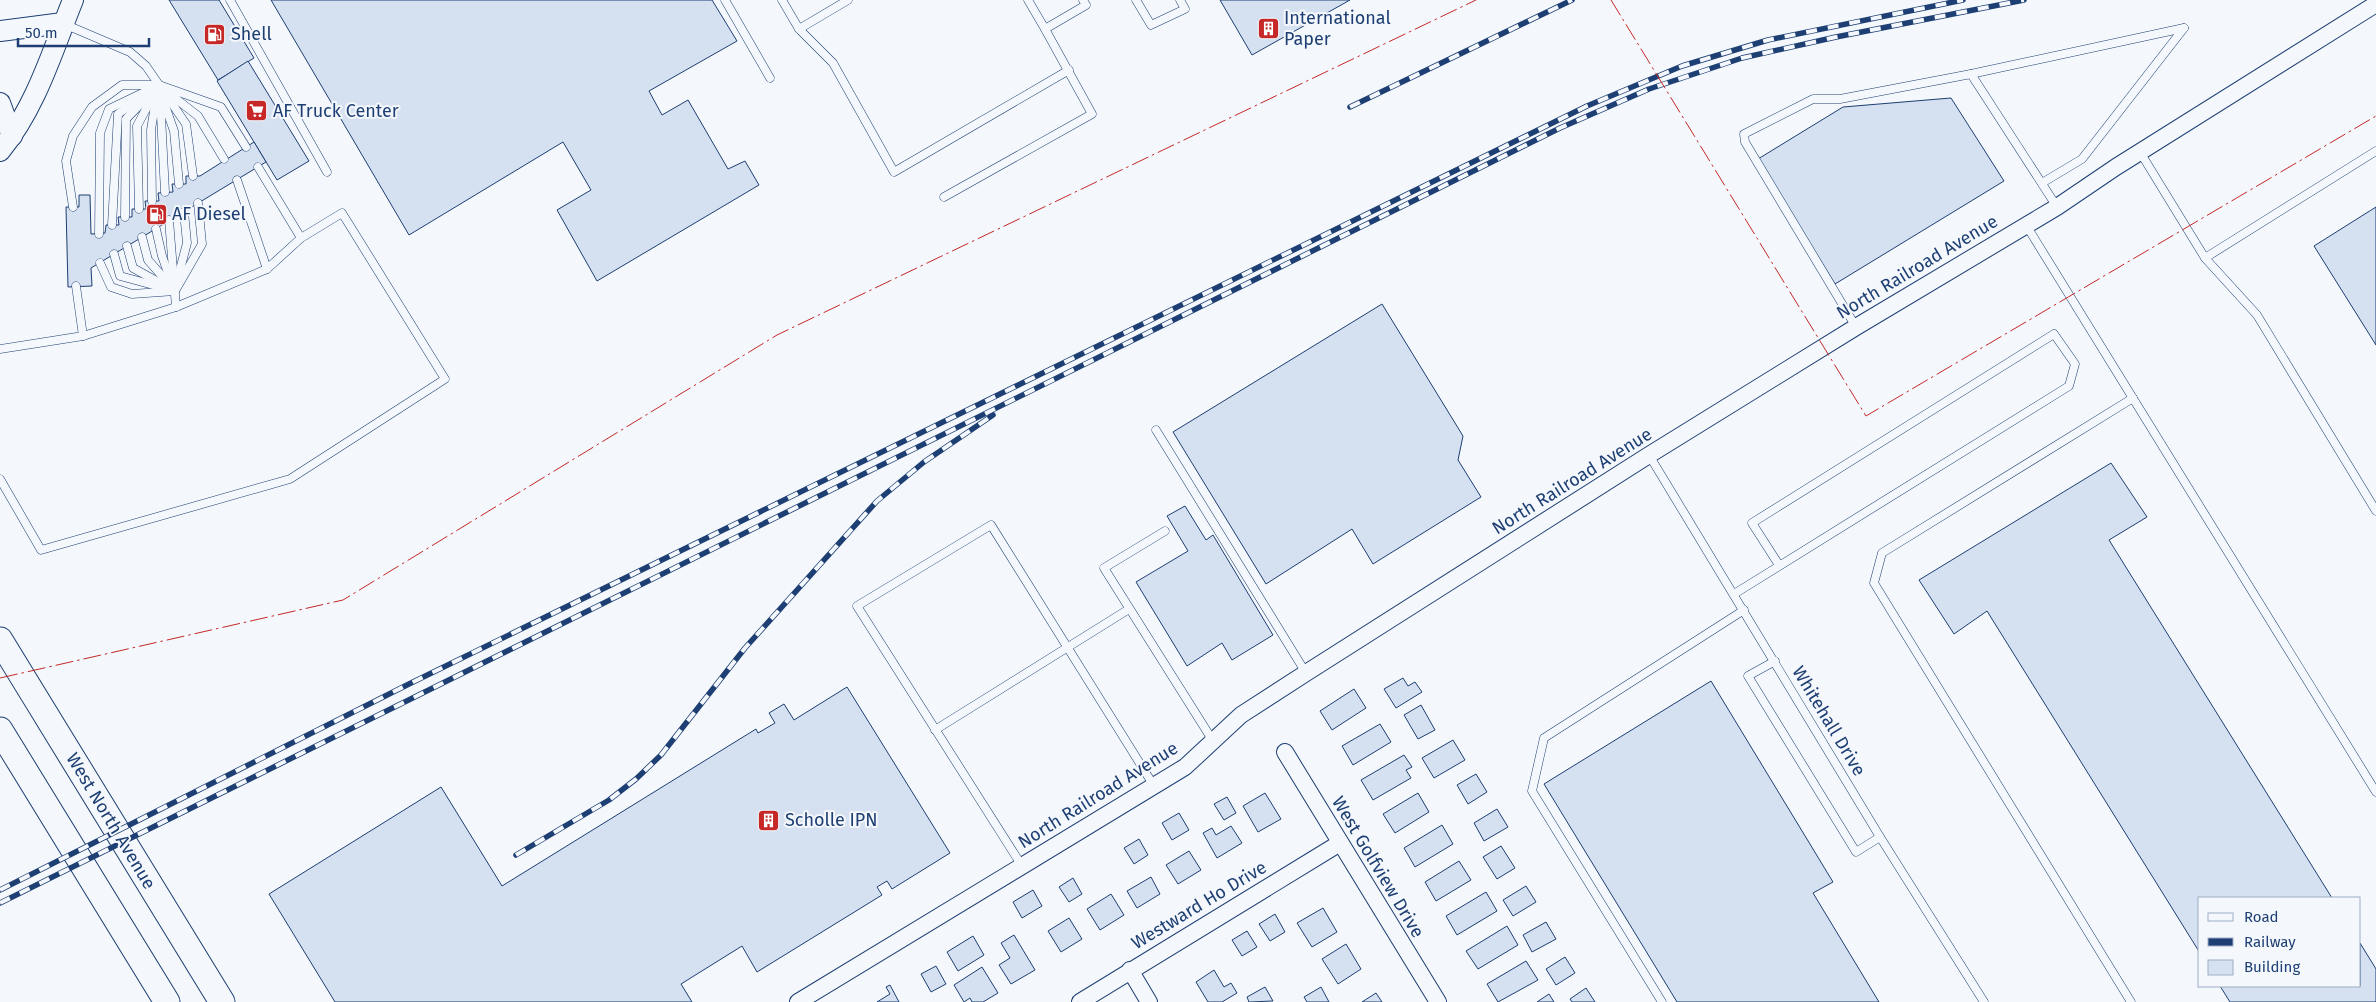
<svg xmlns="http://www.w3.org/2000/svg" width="2376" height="1002" font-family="'Fira Sans',sans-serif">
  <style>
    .building { fill: #d5e0f0; stroke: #1d3f73 }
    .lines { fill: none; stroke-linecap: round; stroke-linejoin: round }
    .service-casing { stroke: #1d3f73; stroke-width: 9 }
    .minor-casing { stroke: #1d3f73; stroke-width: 18 }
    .tertiary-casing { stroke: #1d3f73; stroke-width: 22 }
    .primary-casing { stroke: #1d3f73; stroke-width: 27 }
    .service { stroke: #f4f7fb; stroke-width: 8 }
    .minor { stroke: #f4f7fb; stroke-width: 16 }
    .tertiary { stroke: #f4f7fb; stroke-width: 20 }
    .primary { stroke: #f4f7fb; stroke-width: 25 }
    .rail-casing { stroke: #1d3f73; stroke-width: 5.5 }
    .rail { stroke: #f4f7fb; stroke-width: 4; stroke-dasharray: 11; stroke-linecap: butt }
    .power { stroke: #c62828; stroke-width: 1; stroke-dasharray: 18 4 2.5 4; stroke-linecap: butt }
    .labels { text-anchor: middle; stroke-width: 4; stroke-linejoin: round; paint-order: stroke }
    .poi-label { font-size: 18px; fill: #1d3f73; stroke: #f4f7fb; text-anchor: start }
    .street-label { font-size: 18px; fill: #1d3f73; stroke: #f4f7fb }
  </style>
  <rect width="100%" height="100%" fill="#f4f7fb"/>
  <g class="building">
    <path d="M169,0H219L254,58L218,80Z"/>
    <path d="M271,0H712L737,41L649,91L662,115L688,100L728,169L745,161L759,185L597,281L557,210L591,190L563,142L409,235Z"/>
    <path d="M1220,0H1350L1252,55Z"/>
    <path d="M248,61L309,161L277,180L217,81Z"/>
    <path d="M1951,98L2004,181L1835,284L1758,159L1843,107Z"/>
    <path d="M254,142L266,162L91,268L92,286L68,287L66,207H79V195H90L91,234L105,233L106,225H119L118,217H132V209H146L145,201H159L158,193L173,192L172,184H186V176H200Z"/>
    <path d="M2376,207V345L2314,246Z"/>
    <path d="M1382,304L1463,436L1458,460L1481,497L1373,564L1352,529L1266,584L1173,432Z"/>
    <path d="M2111,463L2147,517L2109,540L2332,898H2200V953L1987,611L1954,634L1919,580Z"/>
    <path d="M1185,506L1206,540L1213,535L1273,635L1232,660L1222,643L1187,666L1136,582L1188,551L1167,516Z"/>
    <path d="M1403,678L1408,686L1415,682L1422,692L1396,708L1384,689Z"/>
    <path d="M1711,681L1833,882L1813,893L1879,1002H1677L1544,784Z"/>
    <path d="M847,687L950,853L892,889L887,881L877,887L882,895L757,972L742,946L681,984L692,1002H335L269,894L441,787L502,886L756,729L758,733L775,723L769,713L784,704L794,720Z"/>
    <path d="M1354,689L1366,708L1332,730L1320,711Z"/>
    <path d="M1421,705L1435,730L1418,739L1404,715Z"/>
    <path d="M1380,724L1391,742L1353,765L1342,746Z"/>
    <path d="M1453,740L1465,760L1434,778L1422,758Z"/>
    <path d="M1404,755L1412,767L1406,770L1411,778L1373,800L1361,780Z"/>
    <path d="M1476,774L1487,792L1468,804L1457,785Z"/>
    <path d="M1265,793L1281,819L1258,832L1243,806Z"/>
    <path d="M1418,793L1429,812L1395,833L1383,814Z"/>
    <path d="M1227,797L1236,813L1224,820L1214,804Z"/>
    <path d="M1497,809L1508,827L1484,841L1474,823Z"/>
    <path d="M1179,813L1189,830L1172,840L1162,823Z"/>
    <path d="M1442,825L1453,844L1415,867L1404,848Z"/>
    <path d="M1231,826L1242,843L1217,858L1203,833L1212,828L1216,835Z"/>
    <path d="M1139,839L1148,855L1134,864L1124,848Z"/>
    <path d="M1501,846L1515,868L1497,879L1483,857Z"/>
    <path d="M1189,851L1201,870L1178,884L1166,865Z"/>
    <path d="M1459,861L1471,880L1436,901L1425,882Z"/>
    <path d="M1151,877L1160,894L1137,908L1127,891Z"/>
    <path d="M1073,878L1082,894L1069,902L1059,887Z"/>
    <path d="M1526,886L1536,902L1513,916L1503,900Z"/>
    <path d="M1033,890L1042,906L1022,918L1013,902Z"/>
    <path d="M1486,892L1497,911L1457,935L1446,916Z"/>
    <path d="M1111,894L1124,915L1100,930L1087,909Z"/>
    <path d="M1323,908L1337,932L1312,947L1297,923Z"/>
    <path d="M1275,914L1285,932L1270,941L1259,924Z"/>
    <path d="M1069,918L1082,939L1061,952L1048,931Z"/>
    <path d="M1546,922L1556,939L1532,952L1523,935Z"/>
    <path d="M1507,926L1518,945L1478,969L1466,951Z"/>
    <path d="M1247,931L1257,947L1242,956L1232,940Z"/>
    <path d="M1014,935L1035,970L1011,984L999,965L1010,958L1001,943Z"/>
    <path d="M973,936L984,955L958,971L947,952Z"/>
    <path d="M2360,943L2376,969V1002H2230L2220,986H2360Z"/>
    <path d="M1346,944L1361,969L1338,984L1322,959Z"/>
    <path d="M1565,957L1575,973L1556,985L1546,969Z"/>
    <path d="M1526,961L1538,980L1498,1002L1487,984Z"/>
    <path d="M936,966L946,984L931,992L921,974Z"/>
    <path d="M982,967L998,993L983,1002H972L970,998L964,1002L954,985Z"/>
    <path d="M1214,970L1224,987L1231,983L1237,993L1222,1002H1208L1196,982Z"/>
    <path d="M890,985L899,1002H877L890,994L886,987Z"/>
    <path d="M1265,987L1273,1001L1249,1002L1247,997Z"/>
    <path d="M1321,987L1329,1002H1307L1304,997Z"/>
    <path d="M1586,988L1595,1002H1572L1570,999Z"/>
    <path d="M1376,993L1382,1002H1362Z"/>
    <path d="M1549,994L1554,1002H1537Z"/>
  </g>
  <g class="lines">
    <defs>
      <g id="service">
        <path d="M230,0L327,172"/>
        <path d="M725,0L770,78"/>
        <path d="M782,0L799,29L848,0"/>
        <path d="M1028,0L1045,29"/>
        <path d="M1136,0L1151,25L1185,9L1180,0"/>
        <path d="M64,24L130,52L146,66L186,124L193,176"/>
        <path d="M799,29L833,63L894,172L1069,70"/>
        <path d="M1971,74L2184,28"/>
        <path d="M166,91L198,116L224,159"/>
        <path d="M160,97L165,192"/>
        <path d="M162,97L174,131L179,184"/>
        <path d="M2140,152L2205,258L2257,315L2376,511"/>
        <path d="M258,167L301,238"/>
        <path d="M237,180L267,269"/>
        <path d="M2042,183L2082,159L2184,28"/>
        <path d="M944,197L1092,114L1045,29L1086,5L1083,0"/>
        <path d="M152,201L151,130L157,92"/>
        <path d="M73,207L66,161L73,136L92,107L122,85H159L221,107L246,147"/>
        <path d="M139,209L137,126L153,96"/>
        <path d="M125,217L126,119L156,88"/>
        <path d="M169,220L176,307"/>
        <path d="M112,225L118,114L139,99"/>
        <path d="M2026,225L2376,792"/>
        <path d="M156,229L162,256L172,284"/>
        <path d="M99,234L100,133L109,109L157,86"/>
        <path d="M142,237L148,260L170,285"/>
        <path d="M127,246L133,268L162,284"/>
        <path d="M114,254L120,276L168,289"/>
        <path d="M2205,258L2376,151"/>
        <path d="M100,263L111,287L132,294L175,291"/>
        <path d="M177,281L187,243L184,212"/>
        <path d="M76,286L83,336"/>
        <path d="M175,291L202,244L198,203"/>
        <path d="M1856,327L1745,142L1744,134L1813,99H1840L1971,74L2057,207"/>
        <path d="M0,349L83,336L176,307L267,269L301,238L342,213L445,379L290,479L41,550L0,479"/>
        <path d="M1156,430L1306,673"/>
        <path d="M1649,455L1880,837L1984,1002"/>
        <path d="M1165,531L1104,568L1213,741"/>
        <path d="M1734,594L2069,386L2075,364L2054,334L1752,523L1779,565"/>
        <path d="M1775,661L1748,676L1856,852L1880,837"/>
        <path d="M935,730L1129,609"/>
        <path d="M1022,866L857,606L991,525L1154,786"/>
        <path d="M1662,1002L1532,791L1544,738L1744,610"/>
        <path d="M2131,1002L1874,583L1882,553L2133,398"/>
      </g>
      <g id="minor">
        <path d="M1285,752L1438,1002"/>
        <path d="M1130,970L1149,1002"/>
        <path d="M798,1002L1185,767L1241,715L1306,673L1649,455L1856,327L2057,207L2116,167L2376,4"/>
        <path d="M1080,1002L1340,843"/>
      </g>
      <g id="tertiary">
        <path d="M0,31L63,23"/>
        <path d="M0,103L12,136"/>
        <path d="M0,151C36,107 52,52 73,0"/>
      </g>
      <g id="primary">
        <path d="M0,640L222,1002"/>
        <path d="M0,730L167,1002"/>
      </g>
    </defs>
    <use href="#service" class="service-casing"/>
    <use href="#minor" class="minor-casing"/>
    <use href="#tertiary" class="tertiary-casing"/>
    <use href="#primary" class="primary-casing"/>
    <use href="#service" class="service"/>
    <use href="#minor" class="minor"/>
    <use href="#tertiary" class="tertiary"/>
    <use href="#primary" class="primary"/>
    <defs>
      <g id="rail">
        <path d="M1350,107L1572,0"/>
        <path d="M516,855L609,800L636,779L661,755L745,648L877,501L924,462L993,415"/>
        <path d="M0,890L409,684L1587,106L1682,66L1768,40L1963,0"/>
        <path d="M0,903L1560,128L1649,89L1742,58L1836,37L2024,0"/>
      </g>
    </defs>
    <use href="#rail" class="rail-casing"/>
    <use href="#rail" class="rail"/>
    <g class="power">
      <path d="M1611,0L1866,416L2376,116"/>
      <path d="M0,678L343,600L777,335L1476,0"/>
    </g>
  </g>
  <defs>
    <symbol id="building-square" viewBox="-11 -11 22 22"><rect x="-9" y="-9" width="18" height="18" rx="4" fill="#c62828" stroke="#f4f7fb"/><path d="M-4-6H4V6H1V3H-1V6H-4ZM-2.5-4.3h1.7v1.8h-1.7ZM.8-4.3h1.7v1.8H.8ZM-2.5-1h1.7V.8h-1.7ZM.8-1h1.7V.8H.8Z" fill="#fff"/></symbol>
    <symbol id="fuel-square" viewBox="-11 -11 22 22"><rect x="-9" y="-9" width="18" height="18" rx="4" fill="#c62828" stroke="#f4f7fb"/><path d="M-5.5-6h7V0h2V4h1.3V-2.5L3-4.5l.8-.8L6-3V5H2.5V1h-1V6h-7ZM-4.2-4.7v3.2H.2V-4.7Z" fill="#fff"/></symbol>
    <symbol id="supermarket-square" viewBox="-11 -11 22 22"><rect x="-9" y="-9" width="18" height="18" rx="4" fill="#c62828" stroke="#f4f7fb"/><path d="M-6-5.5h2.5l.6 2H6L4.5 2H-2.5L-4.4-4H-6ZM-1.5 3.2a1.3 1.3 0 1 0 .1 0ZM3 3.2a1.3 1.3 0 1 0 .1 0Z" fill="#fff"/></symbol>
  </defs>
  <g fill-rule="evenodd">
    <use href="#building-square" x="1256" y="16" width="25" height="25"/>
    <use href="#fuel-square" x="202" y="22" width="25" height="25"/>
    <use href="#supermarket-square" x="244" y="98" width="25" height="25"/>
    <use href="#fuel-square" x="144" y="202" width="25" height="25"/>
    <use href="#building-square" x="756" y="808" width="25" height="25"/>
  </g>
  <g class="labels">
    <g class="poi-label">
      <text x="1284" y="24">International<tspan x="1284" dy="21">Paper</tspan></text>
      <text x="231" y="40">Shell</text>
      <text x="273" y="117">AF Truck Center</text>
      <text x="172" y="220">AF Diesel</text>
      <text x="785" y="826">Scholle IPN</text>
    </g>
    <g class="street-label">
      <text transform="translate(1917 267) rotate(-31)" y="6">North Railroad Avenue</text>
      <text transform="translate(1572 481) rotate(-32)" y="6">North Railroad Avenue</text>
      <text transform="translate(1829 721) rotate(59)" y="6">Whitehall Drive</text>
      <text transform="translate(1098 795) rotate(-32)" y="6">North Railroad Avenue</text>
      <text transform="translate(111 821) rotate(59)" y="6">West North Avenue</text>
      <text transform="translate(1378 867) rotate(59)" y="6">West Golfview Drive</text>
      <text transform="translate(1199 905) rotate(-31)" y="6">Westward Ho Drive</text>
    </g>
  </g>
  <rect x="2198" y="897" width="162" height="90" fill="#f4f7fb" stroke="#9eadc5"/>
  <rect x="2208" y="913" width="25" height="8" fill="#f4f7fb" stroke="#9eadc5"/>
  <text x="2244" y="922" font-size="15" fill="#1d3f73">Road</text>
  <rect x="2208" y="938" width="25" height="8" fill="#1d3f73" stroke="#9eadc5"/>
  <text x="2244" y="947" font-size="15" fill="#1d3f73">Railway</text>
  <rect x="2208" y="960" width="25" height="15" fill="#d5e0f0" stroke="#9eadc5"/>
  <text x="2244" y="972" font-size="15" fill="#1d3f73">Building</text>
  <path d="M18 38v8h131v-8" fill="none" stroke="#1d3f73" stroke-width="2.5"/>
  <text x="25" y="38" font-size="15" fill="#1d3f73" stroke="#f4f7fb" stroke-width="4" paint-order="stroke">50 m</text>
</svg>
